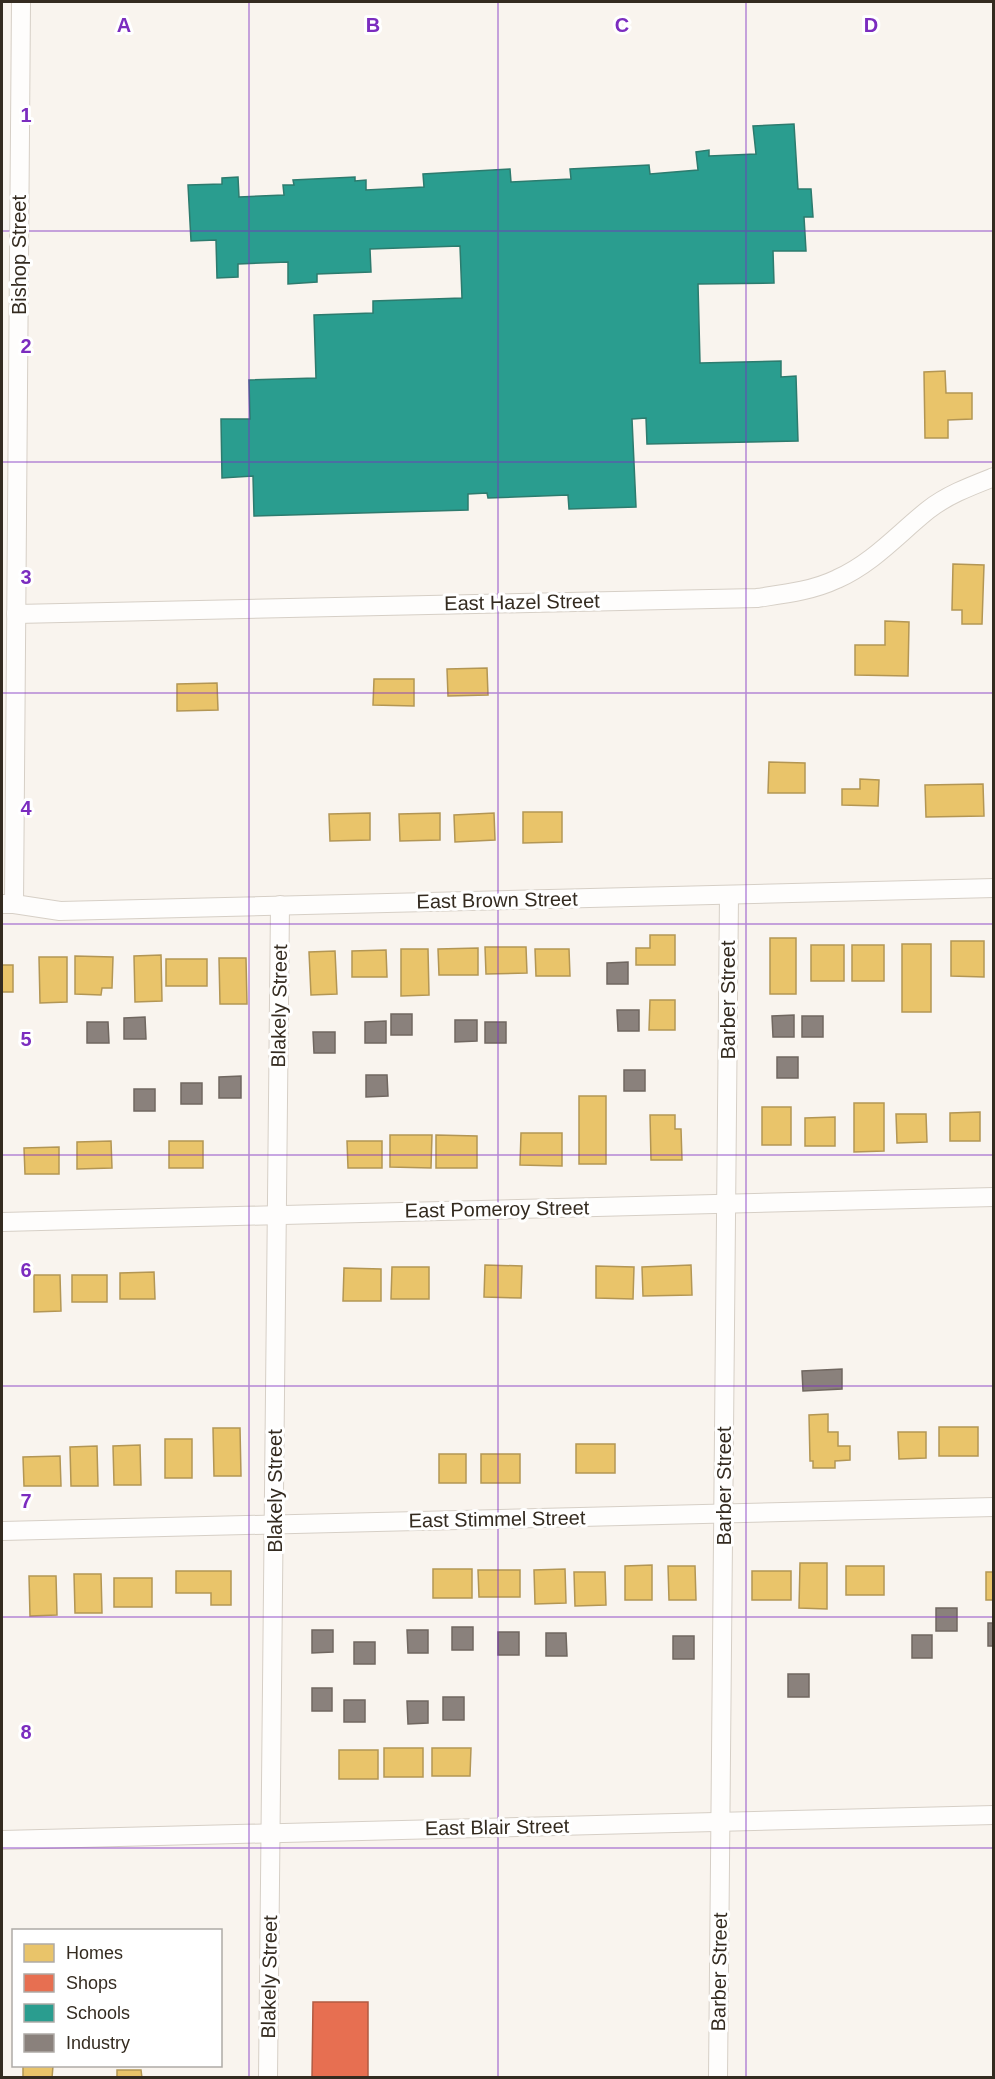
<svg xmlns="http://www.w3.org/2000/svg" width="995" height="2079" font-family="Arial,sans-serif">
  <style>
    .homes { fill: #e9c46a; stroke: #b39654; stroke-width: 1.5 }
    .shops { fill: #e76f51; stroke: #b15b42; stroke-width: 1.5 }
    .schools { fill: #2a9d8f; stroke: #2d7b6e; stroke-width: 1.5 }
    .industry { fill: #8a817c; stroke: #706760; stroke-width: 1.5 }
    .lines { fill: none; stroke-linecap: round; stroke-linejoin: round }
    .minor-casing { stroke: #d6cfc6; stroke-width: 20 }
    .minor { stroke: #fefdfc; stroke-width: 18 }
    .grid { fill: none; stroke: #7b2cbf; stroke-width: 1.5; stroke-opacity: 0.55 }
    .labels { text-anchor: middle; stroke-width: 6; stroke-linejoin: round; paint-order: stroke }
    .street-label { font-size: 20px; fill: #342b20; stroke: #fff }
    .grid-label { font-size: 20px; text-anchor: middle; font-weight: bold; fill: #7b2cbf; stroke: #fff; stroke-width: 6; stroke-linejoin: round; paint-order: stroke }
  </style>
  <rect width="100%" height="100%" fill="#f9f4ee"/>
  <g class="homes">
    <path d="M945,371L946,393H972V419L948,420V438H925L924,372Z"/>
    <path d="M953,564L984,565L982,624H962V610H952Z"/>
    <path d="M885,621L909,622L908,676L855,675V645H885Z"/>
    <path d="M487,668L488,695L448,696L447,669Z"/>
    <path d="M374,679H414V706L373,705Z"/>
    <path d="M217,683L218,710L177,711V684Z"/>
    <path d="M769,762L805,763V793H768Z"/>
    <path d="M860,779L879,780L878,806L842,805V789H860Z"/>
    <path d="M983,784L984,816L926,817L925,785Z"/>
    <path d="M523,812H562V842L523,843Z"/>
    <path d="M370,813V840L330,841L329,814Z"/>
    <path d="M440,813V840L400,841L399,814Z"/>
    <path d="M494,813L495,840L455,842L454,815Z"/>
    <path d="M650,935H675V965H636V948H650Z"/>
    <rect x="770" y="938" width="26" height="56"/>
    <path d="M951,941H984V977L951,976Z"/>
    <rect x="902" y="944" width="29" height="68"/>
    <rect x="811" y="945" width="33" height="36"/>
    <rect x="852" y="945" width="32" height="36"/>
    <path d="M485,947H526L527,973L486,974Z"/>
    <path d="M478,948V975H439L438,949Z"/>
    <path d="M401,949H428L429,995L401,996Z"/>
    <path d="M535,949H569L570,976H536Z"/>
    <path d="M386,950L387,977H352V951Z"/>
    <path d="M335,951L337,994L311,995L309,952Z"/>
    <path d="M161,955L162,1001L135,1002L134,956Z"/>
    <path d="M75,956L113,957L112,988H102L101,995L75,994Z"/>
    <path d="M39,957H67V1002L40,1003Z"/>
    <path d="M219,958H246L247,1004H220Z"/>
    <rect x="166" y="959" width="41" height="27"/>
    <rect x="2" y="965" width="11" height="27"/>
    <path d="M650,1000H675V1030H649Z"/>
    <rect x="579" y="1096" width="27" height="68"/>
    <path d="M854,1103H884V1151L854,1152Z"/>
    <rect x="762" y="1107" width="29" height="38"/>
    <path d="M980,1112V1141H950V1113Z"/>
    <path d="M896,1114H926L927,1142L897,1143Z"/>
    <path d="M650,1115H675V1129H681L682,1160H651Z"/>
    <path d="M835,1117V1146H805V1118Z"/>
    <path d="M521,1133H562V1166L520,1165Z"/>
    <path d="M390,1135H432L431,1168L390,1167Z"/>
    <path d="M436,1135L477,1136V1168H436Z"/>
    <path d="M111,1141L112,1168L77,1169V1142Z"/>
    <rect x="169" y="1141" width="34" height="27"/>
    <path d="M347,1141H382V1168H348Z"/>
    <path d="M59,1147V1174H25L24,1148Z"/>
    <path d="M485,1265L522,1266L521,1298L484,1297Z"/>
    <path d="M691,1265L692,1295L643,1296L642,1267Z"/>
    <path d="M596,1266L634,1267L633,1299L596,1298Z"/>
    <path d="M392,1267H429V1299H391Z"/>
    <path d="M344,1268L381,1269V1301H343Z"/>
    <path d="M154,1272L155,1299H120V1273Z"/>
    <path d="M34,1275H60L61,1311L34,1312Z"/>
    <rect x="72" y="1275" width="35" height="27"/>
    <path d="M828,1414V1432H838V1446H850V1460L835,1461V1468H813V1461H810L809,1415Z"/>
    <rect x="939" y="1427" width="39" height="29"/>
    <path d="M213,1428H240L241,1476H214Z"/>
    <path d="M898,1432H926V1458L899,1459Z"/>
    <rect x="165" y="1439" width="27" height="39"/>
    <rect x="576" y="1444" width="39" height="29"/>
    <path d="M140,1445L141,1485H114L113,1446Z"/>
    <path d="M97,1446L98,1486H71L70,1447Z"/>
    <rect x="439" y="1454" width="27" height="29"/>
    <rect x="481" y="1454" width="39" height="29"/>
    <path d="M60,1456L61,1486H24L23,1457Z"/>
    <path d="M800,1563H827V1609L799,1608Z"/>
    <path d="M652,1565V1600H625V1566Z"/>
    <path d="M668,1566H695L696,1600H669Z"/>
    <rect x="846" y="1566" width="38" height="29"/>
    <rect x="433" y="1569" width="39" height="29"/>
    <path d="M565,1569L566,1603L535,1604L534,1570Z"/>
    <path d="M478,1570H520V1597H479Z"/>
    <path d="M176,1571H231V1605H211V1593H176Z"/>
    <rect x="752" y="1571" width="39" height="29"/>
    <path d="M574,1572H605L606,1605L575,1606Z"/>
    <rect x="986" y="1572" width="8" height="28"/>
    <path d="M74,1574H101L102,1613H75Z"/>
    <path d="M29,1576H56L57,1615L30,1616Z"/>
    <rect x="114" y="1578" width="38" height="29"/>
    <rect x="384" y="1748" width="39" height="29"/>
    <path d="M432,1748H471L470,1776H432Z"/>
    <rect x="339" y="1750" width="39" height="29"/>
    <path d="M23,2066H53L52,2078H23Z"/>
    <path d="M117,2070H141L142,2078H117Z"/>
  </g>
  <path class="shops" d="M313,2002H368V2078H312Z"/>
  <path class="schools" d="M794,124L798,189H811L813,217H804L806,251H773L774,283L698,284L700,363L781,361V377L796,376L798,441L647,444L646,418L632,419L636,507L569,509L568,495L488,498L487,493L468,494V510L254,516L253,476L222,478L221,419H250L249,380L316,378L314,315L373,313V301L462,298L460,246L370,249L371,272L317,274V282L288,284V262L238,264V277L217,278L216,240L191,241L188,185L222,184V178L238,177L239,197L284,195L283,185H294L293,180L355,177V181L366,180V190L424,187L423,174L510,169L511,182L571,179L570,169L649,165L650,174L698,170L696,152L709,150V156L756,154L753,126Z"/>
  <g class="industry">
    <path d="M628,962V984H607V963Z"/>
    <path d="M617,1010H639V1031H618Z"/>
    <rect x="391" y="1014" width="21" height="21"/>
    <path d="M794,1015V1037H773L772,1016Z"/>
    <rect x="802" y="1016" width="21" height="21"/>
    <path d="M145,1017L146,1039H124V1018Z"/>
    <path d="M455,1020H477V1041L455,1042Z"/>
    <path d="M386,1021V1043H365V1022Z"/>
    <path d="M87,1022H108L109,1043H87Z"/>
    <rect x="485" y="1022" width="21" height="21"/>
    <path d="M313,1032H335V1053H314Z"/>
    <rect x="777" y="1057" width="21" height="21"/>
    <rect x="624" y="1070" width="21" height="21"/>
    <path d="M366,1075H387L388,1096L366,1097Z"/>
    <path d="M241,1076V1098H219V1077Z"/>
    <rect x="181" y="1083" width="21" height="21"/>
    <rect x="134" y="1089" width="21" height="22"/>
    <path d="M842,1369V1389L803,1391L802,1371Z"/>
    <rect x="936" y="1608" width="21" height="23"/>
    <rect x="988" y="1623" width="6" height="23"/>
    <rect x="452" y="1627" width="21" height="23"/>
    <path d="M312,1630H333V1652L312,1653Z"/>
    <path d="M407,1630H428V1653H408Z"/>
    <rect x="498" y="1632" width="21" height="23"/>
    <path d="M546,1633H566L567,1656H546Z"/>
    <rect x="912" y="1635" width="20" height="23"/>
    <rect x="673" y="1636" width="21" height="23"/>
    <rect x="354" y="1642" width="21" height="22"/>
    <rect x="788" y="1674" width="21" height="23"/>
    <rect x="312" y="1688" width="20" height="23"/>
    <rect x="443" y="1697" width="21" height="23"/>
    <rect x="344" y="1700" width="21" height="22"/>
    <path d="M407,1701H428V1723L408,1724Z"/>
  </g>
  <g class="lines">
    <defs>
      <g id="minor">
        <path d="M16,614L757,598C784,594 812,591 837,579C873,563 898,534 928,510C947,495 971,486 994,477"/>
        <path d="M2,904H14L60,911L994,888"/>
        <path d="M14,904L21,2"/>
        <path d="M2,1222L994,1197"/>
        <path d="M2,1531L994,1507"/>
        <path d="M2,1840L994,1815"/>
        <path d="M268,2078L280,905"/>
        <path d="M718,2078L729,895"/>
      </g>
    </defs>
    <use href="#minor" class="minor-casing"/>
    <use href="#minor" class="minor"/>
  </g>
  <path class="grid" d="M249,2V2078M498,2V2078M746,2V2078M2,231H994M2,462H994M2,693H994M2,924H994M2,1155H994M2,1386H994M2,1617H994M2,1848H994"/>
  <g class="labels">
    <g class="street-label">
      <text transform="translate(19 255) rotate(-90)" y="7">Bishop Street</text>
      <text transform="translate(522 602) rotate(-1)" y="7">East Hazel Street</text>
      <text transform="translate(497 900) rotate(-1)" y="7">East Brown Street</text>
      <text transform="translate(728 1000) rotate(-90)" y="7">Barber Street</text>
      <text transform="translate(279 1006) rotate(-89)" y="7">Blakely Street</text>
      <text transform="translate(497 1209) rotate(-1)" y="7">East Pomeroy Street</text>
      <text transform="translate(724 1486) rotate(-90)" y="7">Barber Street</text>
      <text transform="translate(275 1491) rotate(-90)" y="7">Blakely Street</text>
      <text transform="translate(497 1519) rotate(-1)" y="7">East Stimmel Street</text>
      <text transform="translate(497 1827) rotate(-1)" y="7">East Blair Street</text>
      <text transform="translate(719 1972) rotate(-89)" y="7">Barber Street</text>
      <text transform="translate(269 1977) rotate(-89)" y="7">Blakely Street</text>
    </g>
  </g>
  <g class="grid-label">
    <text x="124" y="32">A</text>
    <text x="373" y="32">B</text>
    <text x="622" y="32">C</text>
    <text x="871" y="32">D</text>
    <text x="26" y="122">1</text>
    <text x="26" y="353">2</text>
    <text x="26" y="584">3</text>
    <text x="26" y="815">4</text>
    <text x="26" y="1046">5</text>
    <text x="26" y="1277">6</text>
    <text x="26" y="1508">7</text>
    <text x="26" y="1739">8</text>
  </g>
  <rect width="995" height="2079" fill="none" stroke="#342b20" stroke-width="6"/>
  <rect x="12" y="1929" width="210" height="138" fill="#ffffff" stroke="#aeaaa6" stroke-width="1.5"/>
  <rect x="24" y="1944" width="30" height="18" fill="#e9c46a" stroke="#aeaaa6" stroke-width="1.5"/>
  <text x="66" y="1959" font-size="18" fill="#342b20">Homes</text>
  <rect x="24" y="1974" width="30" height="18" fill="#e76f51" stroke="#aeaaa6" stroke-width="1.5"/>
  <text x="66" y="1989" font-size="18" fill="#342b20">Shops</text>
  <rect x="24" y="2004" width="30" height="18" fill="#2a9d8f" stroke="#aeaaa6" stroke-width="1.5"/>
  <text x="66" y="2019" font-size="18" fill="#342b20">Schools</text>
  <rect x="24" y="2034" width="30" height="18" fill="#8a817c" stroke="#aeaaa6" stroke-width="1.5"/>
  <text x="66" y="2049" font-size="18" fill="#342b20">Industry</text>
</svg>
